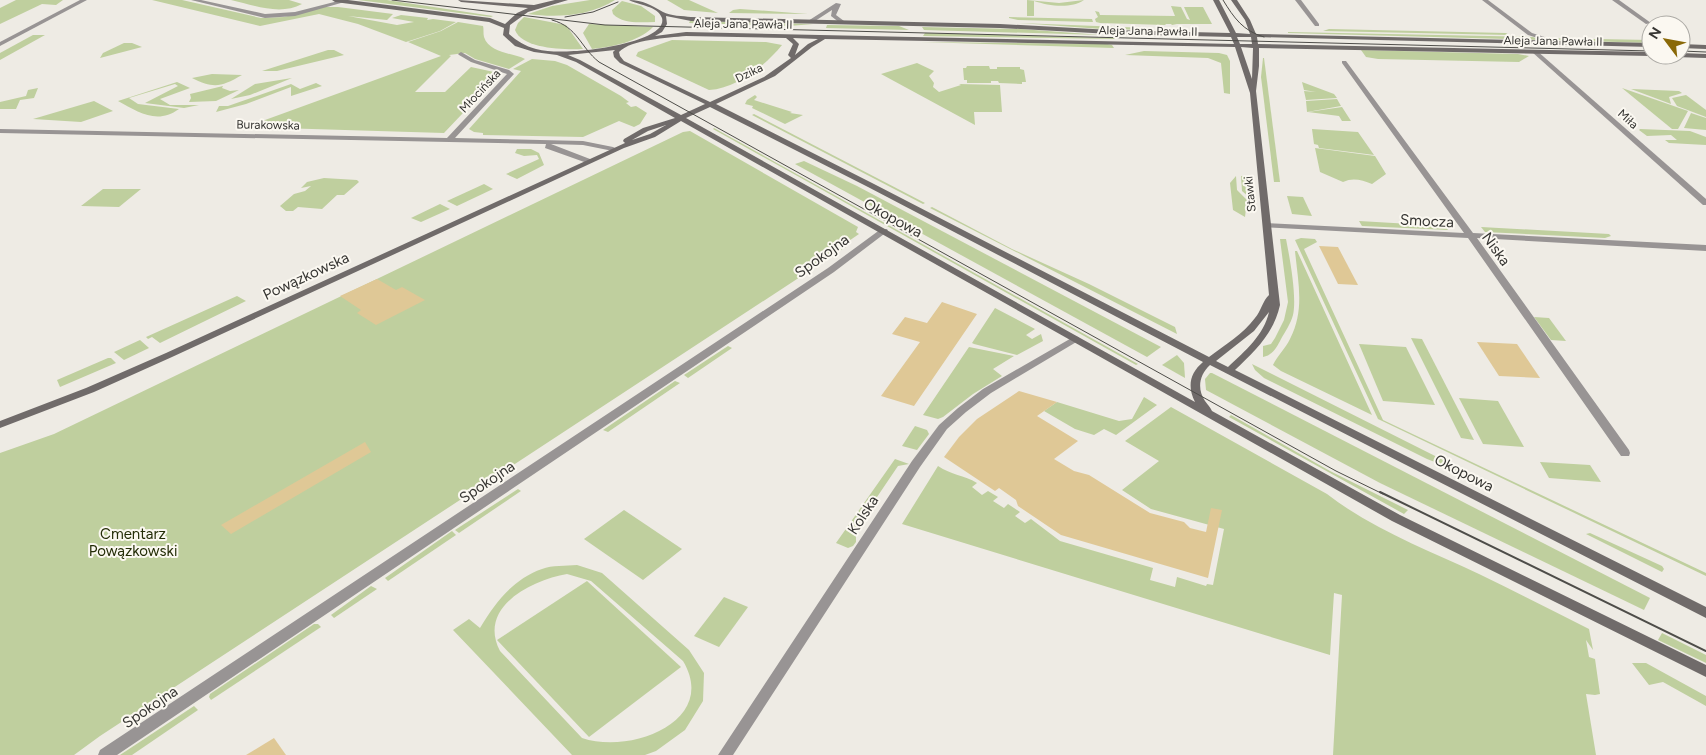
<svg xmlns="http://www.w3.org/2000/svg" width="1706" height="755" font-family="Figtree,sans-serif">
  <style>
    .green { fill: #bfcf9e; fill-rule: evenodd }
    .building { fill: #dfc896 }
    .lines { fill: none; stroke-linecap: round; stroke-linejoin: round }
    .street { fill: #989494; fill-rule: evenodd }
    .secondary { fill: #706b6a; fill-rule: evenodd }
    .tram-far1 { stroke: #4e4d49; stroke-width: 1 }
    .tram { stroke: #4e4d49; stroke-width: 2 }
    .labels { text-anchor: middle; stroke-width: 4; stroke-linejoin: round; paint-order: stroke }
    .far-street-label { font-size: 12px; fill: #363532; stroke: #fbf8f1 }
    .street-label { font-size: 15px; fill: #363532; stroke: #fbf8f1 }
    .park-label { font-size: 15px; fill: #242d07; stroke: #fbf8f1 }
  </style>
  <rect width="100%" height="100%" fill="#eeebe4"/>
  <g class="green">
    <path d="M16,0H63L56,5L42,4L0,24V8Z"/>
    <path d="M152,0H182L261,18L284,17L324,7H338L393,14L387,20L348,16L397,25L414,22L392,18L401,15L428,18L427,20L433,19L456,22L440,31L406,42L358,24L319,14L260,26Z"/>
    <path d="M231,0H289L302,4C280,16 253,5 231,0Z"/>
    <path d="M358,0H387L493,16L491,17Z"/>
    <path d="M590,0H615C590,16 557,18 528,14L552,6Z"/>
    <path d="M667,0H689L718,13L684,10Z"/>
    <path d="M1027,0L1059,3L1084,0C1071,9 1049,6 1034,1V16H1027Z"/>
    <path d="M622,1L641,6L655,16V22C641,22 624,25 613,14L612,10Z"/>
    <path d="M1171,6L1181,7L1187,19L1190,20L1184,7H1203L1212,24H1177L1172,25L1171,24H1165L1166,25L1100,23L1096,22L1095,19L1098,17L1095,11L1099,12L1100,15L1175,16Z"/>
    <path d="M740,9L808,14L729,13L733,10Z"/>
    <path d="M524,17L566,25L583,49C565,50 522,49 515,30L518,23Z"/>
    <path d="M1009,17L1092,19L1093,22L1018,20L1009,18Z"/>
    <path d="M690,21L813,24L789,26L689,23Z"/>
    <path d="M458,22L483,26C484,29 483,33 484,37C489,53 513,53 525,59L509,69L475,59L465,53L449,55L451,56L415,92H445L471,67L494,72L499,75L444,133L246,127L441,56L408,42L441,31Z"/>
    <path d="M1019,23L1148,28L1149,30L1102,29Z"/>
    <path d="M589,24L653,27C638,42 612,47 592,49L583,33Z"/>
    <path d="M827,25L899,26L909,30L826,28Z"/>
    <path d="M922,27L1020,29L1102,35L924,30Z"/>
    <path d="M1329,29L1506,33L1509,35L1323,31Z"/>
    <path d="M1288,32L1533,37L1540,40L1288,33Z"/>
    <path d="M925,33L1115,38V39L923,36Z"/>
    <path d="M33,35H45L0,60V53Z"/>
    <path d="M1542,38L1651,40V43L1551,40Z"/>
    <path d="M672,40L766,42L782,45C765,66 737,88 709,90L636,56L638,52Z"/>
    <path d="M921,42L1107,44L1112,45L1114,48Z"/>
    <path d="M124,43H132L142,47L100,58L103,53Z"/>
    <path d="M328,50H334L344,55L277,71H262Z"/>
    <path d="M1361,50L1518,54L1529,56L1519,62L1378,59L1366,57Z"/>
    <path d="M1144,51L1219,53L1227,55L1230,61V94L1224,93L1221,63L1208,58L1125,55Z"/>
    <path d="M1263,58H1264L1280,182H1274L1261,77Z"/>
    <path d="M532,59L555,61L567,65L621,96L629,102L626,103L631,107L636,106L647,113L640,124L634,127L619,121L583,137L483,135V133L474,132L469,129L521,71L513,69Z"/>
    <path d="M917,63L934,71L929,76L934,83L933,87L939,92L961,85L959,84L1000,85L1002,112H974L975,125L881,74Z"/>
    <path d="M967,66H989L990,69H997V67H1020V69L1024,70L1026,82H1022V84L999,83L998,81H991V83H967V80H964L963,68H966Z"/>
    <path d="M212,74L242,75C221,87 214,89 192,78Z"/>
    <path d="M292,78L250,95L231,99L255,84Z"/>
    <path d="M177,82L190,88L160,99L170,105H199L184,108L145,103L178,86L175,84L129,98L138,104L179,109C157,125 138,112 118,101Z"/>
    <path d="M1302,82L1334,94L1337,98L1306,100L1304,91L1316,92L1304,90Z"/>
    <path d="M316,83L322,86L291,96V87L246,104L216,112L219,106H228L291,84L300,89Z"/>
    <path d="M223,86L222,88L230,91L239,90L216,101L189,102L191,98L190,94Z"/>
    <path d="M38,88L34,98L20,100L16,109H0V102L26,96L28,90Z"/>
    <path d="M1622,88L1688,111L1678,129H1672Z"/>
    <path d="M1631,89L1679,91L1682,93L1669,97L1671,104Z"/>
    <path d="M755,95L757,97L754,100L792,112L790,113L803,115L785,124L752,108L753,106L745,104L747,100Z"/>
    <path d="M1686,95L1706,110V117L1677,106L1672,98Z"/>
    <path d="M1337,99L1341,106L1307,112L1306,101Z"/>
    <path d="M94,101L113,111L81,122L33,119Z"/>
    <path d="M1342,107L1351,121H1342L1339,116L1308,112Z"/>
    <path d="M1691,113L1706,118V130L1684,128Z"/>
    <path d="M754,114L925,203L923,204L752,115Z"/>
    <path d="M714,128L1138,364L1136,365L713,129Z"/>
    <path d="M1312,129L1358,132L1374,155L1319,148L1318,145L1314,144Z"/>
    <path d="M1640,129L1690,131L1706,137V145L1669,143L1665,140H1677L1671,135L1647,136L1639,130Z"/>
    <path d="M690,131L858,227L856,232L859,234L843,245L846,247L829,258L100,736L74,755H0V453L54,434L683,132Z"/>
    <path d="M1315,148L1375,156L1386,174L1372,184C1362,180 1353,177 1343,182L1320,172Z"/>
    <path d="M517,149H531L539,153L544,165L517,179L506,174L539,159L537,155L524,156L515,153Z"/>
    <path d="M804,161L857,186L1161,347L1147,357L795,164Z"/>
    <path d="M1236,176L1237,190L1247,200L1245,217L1233,210L1230,183Z"/>
    <path d="M1241,176L1253,178L1256,203L1242,191Z"/>
    <path d="M324,178L357,180L359,182L344,195H337L322,209L298,207L293,211H286L280,206L294,194L305,191L311,186L301,188L307,182Z"/>
    <path d="M484,184L493,189L457,206L447,201Z"/>
    <path d="M103,189H141L119,207L81,206Z"/>
    <path d="M1287,196L1303,197L1312,216L1292,214Z"/>
    <path d="M440,204L450,209L421,222L411,218Z"/>
    <path d="M932,207L1012,249L1089,284L1175,327L1177,334L930,208Z"/>
    <path d="M1359,221L1445,226L1448,230L1362,226Z"/>
    <path d="M1481,227L1609,234L1611,236L1605,238L1485,232Z"/>
    <path d="M1301,238L1315,239L1317,242L1304,249L1383,420L1706,573V576L1378,419L1295,240Z"/>
    <path d="M1280,239H1286C1290,259 1297,297 1293,315C1291,323 1285,332 1281,339C1277,347 1272,356 1263,357V346L1271,344L1275,338L1284,320L1288,302Z"/>
    <path d="M1295,251H1297L1372,415L1281,371L1273,365C1277,356 1286,348 1290,339C1305,310 1298,282 1295,251Z"/>
    <path d="M237,296L246,301L160,343L152,337L148,339L146,337Z"/>
    <path d="M995,308L1035,329L1026,335L1032,339L1041,334L1043,341L1017,355L974,344L972,343Z"/>
    <path d="M1534,317L1549,318L1566,341L1551,340Z"/>
    <path d="M1411,338L1422,339L1474,440L1461,438Z"/>
    <path d="M140,340L149,348L124,360L114,352Z"/>
    <path d="M1359,344L1406,347L1435,405L1383,401Z"/>
    <path d="M728,346L732,348L688,378L684,375Z"/>
    <path d="M969,347L1014,356L993,369L1002,376L973,394L943,417L938,419L923,415Z"/>
    <path d="M1177,355L1184,363L1185,378L1162,365Z"/>
    <path d="M108,358H111L116,363L60,387L57,380Z"/>
    <path d="M1252,364L1457,467L1465,471L1463,473L1427,459L1264,378L1255,370Z"/>
    <path d="M1210,373H1212L1650,598L1644,610L1380,483L1206,390L1205,379Z"/>
    <path d="M675,381L680,383L608,432L603,430Z"/>
    <path d="M1144,397L1157,405L1116,435L1104,429L1094,435L1075,429L1044,411L1057,402L1119,421L1132,419Z"/>
    <path d="M1459,398L1498,401L1524,447L1483,444Z"/>
    <path d="M1171,407L1327,494C1372,529 1428,550 1479,574C1516,592 1552,610 1589,629L1593,650L1586,640L1589,657L1595,659L1600,694L1595,695L1586,694L1596,755H1333L1342,595L1334,593L1330,655L902,524L938,466C951,475 964,475 977,483L972,487L982,495L988,491L998,497L993,501L1004,508L1008,504L1020,512L1015,516L1025,523L1031,519L1060,541L1153,568L1150,580L1175,587L1177,577L1206,586L1207,584L1213,585L1224,529L1151,509L1122,490L1159,461L1125,441Z"/>
    <path d="M1231,415L1330,471L1408,510L1404,514L1229,417Z"/>
    <path d="M915,426L927,430L929,434L917,450L902,446Z"/>
    <path d="M895,459L909,464L898,466L856,528V542L853,546L848,548L836,543Z"/>
    <path d="M1540,462L1590,465L1601,482L1549,478Z"/>
    <path d="M518,489L521,491L459,533L455,530Z"/>
    <path d="M624,510L682,549L643,580L584,539Z"/>
    <path d="M452,531L456,535L388,581L385,578Z"/>
    <path d="M1590,533L1662,566L1664,569L1662,572L1586,534Z"/>
    <path d="M577,565L602,573L689,650L704,673L703,701L685,730L656,751L645,755H572L453,630L469,619L480,628C495,603 513,579 542,569C552,565 566,566 577,565ZM567,574L591,581L683,661C719,721 631,755 582,738L500,651C477,607 532,580 567,574Z"/>
    <path d="M587,581L681,667L589,737L497,640Z"/>
    <path d="M371,586L377,589L334,618L331,615Z"/>
    <path d="M724,597L748,607L719,647L694,636Z"/>
    <path d="M314,624H318L321,627L211,700L209,697L210,694Z"/>
    <path d="M1662,633L1706,655V663L1658,640Z"/>
    <path d="M1646,663L1706,696V706L1663,682L1649,685L1632,663Z"/>
    <path d="M194,706L198,710L132,755H120Z"/>
  </g>
  <g class="building">
    <path d="M1319,246L1338,247L1358,285L1338,284Z"/>
    <path d="M377,279L396,290L402,287L425,300L376,325L357,313L361,310L340,296Z"/>
    <path d="M942,302L977,314L914,406L881,396L920,342L892,334L905,317L927,323Z"/>
    <path d="M1477,342L1517,344L1540,378L1499,376Z"/>
    <path d="M1019,391L1057,402L1037,416L1078,441L1054,459L1074,471L1089,475L1150,513L1184,522L1190,528L1206,532L1211,508L1222,510L1208,578L1061,535L1018,506L1016,500L999,488L995,491L944,457L959,437L977,419Z"/>
    <path d="M365,442L371,452L231,534L221,525Z"/>
    <path d="M274,738L286,755H246Z"/>
  </g>
  <g class="lines">
    <g class="street">
      <path d="M80,0H87L0,46V42Z"/>
      <path d="M191,0H201L265,14L295,12L342,0L348,1L295,16L265,18Z"/>
      <path d="M1295,0H1301L1319,24V26H1315Z"/>
      <path d="M1482,0H1488L1532,33L1563,43L1560,45L1528,35Z"/>
      <path d="M1612,0H1619L1651,23L1646,24Z"/>
      <path d="M836,3L841,4L836,15L844,21V23H840L831,16L832,10L812,23H808V21Z"/>
      <path d="M1532,50H1536L1706,199V205H1703L1532,52Z"/>
      <path d="M461,52L475,60L509,70L514,74L455,138L583,141L613,147L617,149L613,151L583,145L551,144L590,159V163H587L545,148L546,144L0,133V129L447,138L507,74L471,62L459,55L458,54Z"/>
      <path d="M1342,61H1346L1473,233L1706,245V251L1477,238L1629,450L1630,453L1629,456H1621L1468,238L1263,227V223H1266L1464,233L1342,63Z"/>
      <path d="M881,229H887L888,231L834,272L117,755H98L100,750L828,268Z"/>
      <path d="M1075,336L1078,337L1080,339L1078,341L991,393L966,412L947,429L920,467L733,755H718L912,461L939,425L958,408L983,389Z"/>
    </g>
    <g class="secondary">
      <path d="M332,0H348L490,18L505,24L517,13L528,8L461,2L458,0L534,5L555,0H568L528,12L510,25L509,34C517,41 525,46 536,49C548,52 561,52 574,51C589,51 668,41 662,18C658,6 638,5 629,0C643,0 651,5 663,12C670,16 683,16 691,17L1000,24L1111,30L1230,33L1213,0H1219L1236,33L1250,34L1245,20L1231,0H1237L1250,20L1256,34L1651,43V47L1257,37L1258,44L1651,52V55H1653L1651,56L1259,48V66L1256,91L1280,305C1274,333 1255,351 1235,370L1706,607V618L1210,365C1199,375 1197,389 1205,401C1208,405 1210,407 1212,411L1400,515L1706,665V677L1392,521L681,121L655,137L624,148L172,357L94,392L0,428V421L86,388L166,353L625,143L623,141L624,139L643,128L675,118L576,62L557,55L534,52L515,46L503,35L504,28L489,22L335,2ZM666,16L691,21L1000,28L1111,34L1231,37L1234,44L686,32L655,36L662,32L667,24ZM686,36L786,38L793,44L788,55L791,58L764,77L710,102L624,61L620,56L619,52C632,39 667,38 686,36ZM1237,37H1251L1252,44H1240ZM793,38L818,39L808,44L795,55L799,44ZM825,39L1235,47L1250,93L1269,295C1263,300 1261,311 1255,318C1243,334 1225,345 1209,357L874,184L716,104L775,76L812,47ZM1241,47L1253,48L1252,79ZM615,50L613,52L614,57L620,63L705,104L681,115L580,60L568,55ZM710,107L868,187L1203,362C1190,373 1187,386 1195,402L686,118ZM666,125L650,134L632,140L648,131ZM1269,312C1264,335 1245,351 1228,367L1216,361L1254,331Z"/>
      <path d="M1681,44L1706,45V49L1681,48Z"/>
      <path d="M1681,53L1706,54V58L1675,57L1672,55H1681Z"/>
    </g>
    <g class="tram-far1">
      <path d="M392,0L605,25L1651,51"/>
      <path d="M1223,0C1234,18 1243,31 1264,37"/>
      <path d="M565,17L593,12L618,2"/>
      <path d="M552,20C578,27 580,47 599,62L1336,471L1383,494"/>
      <path d="M1681,51L1706,52"/>
    </g>
    <path class="tram" d="M1380,492L1706,651"/>
  </g>
  <g class="labels">
    <g class="far-street-label">
      <text transform="translate(743 24) rotate(1)" y="4">Aleja Jana Pawła II</text>
      <text transform="translate(1148 31) rotate(1)" y="4">Aleja Jana Pawła II</text>
      <text transform="translate(1553 41) rotate(1)" y="4">Aleja Jana Pawła II</text>
      <text transform="translate(749 73) rotate(-26)" y="4">Dzika</text>
      <text transform="translate(480 91) rotate(-47)" y="4">Młocińska</text>
      <text transform="translate(1628 119) rotate(42)" y="4">Miła</text>
      <text transform="translate(268 125) rotate(1)" y="4">Burakowska</text>
      <text transform="translate(1250 194) rotate(-96)" y="4">Stawki</text>
    </g>
    <g class="street-label">
      <text transform="translate(893 218) rotate(29)" y="5">Okopowa</text>
      <text transform="translate(1427 221) rotate(3)" y="5">Smocza</text>
      <text transform="translate(1496 249) rotate(54)" y="5">Niska</text>
      <text transform="translate(822 256) rotate(-36)" y="5">Spokojna</text>
      <text transform="translate(306 276) rotate(-25)" y="5">Powązkowska</text>
      <text transform="translate(1464 473) rotate(27)" y="5">Okopowa</text>
      <text transform="translate(487 482) rotate(-34)" y="5">Spokojna</text>
      <text transform="translate(863 515) rotate(-57)" y="5">Kolska</text>
      <text transform="translate(150 707) rotate(-34)" y="5">Spokojna</text>
    </g>
    <g class="park-label">
      <text x="133" y="539">Cmentarz<tspan x="133" dy="17">Powązkowski</tspan></text>
    </g>
  </g>
  <g transform="translate(1666 40) rotate(302)"><circle r="24" fill="#fbf8f1" stroke="#acaaa5"/>
  <path d="M0-4L9 19L0 12L-9 19Z" fill="#8a6908"/>
  <text y="-8" font-size="14" font-weight="bold" text-anchor="middle" fill="#363532">N</text>
  </g>
</svg>
